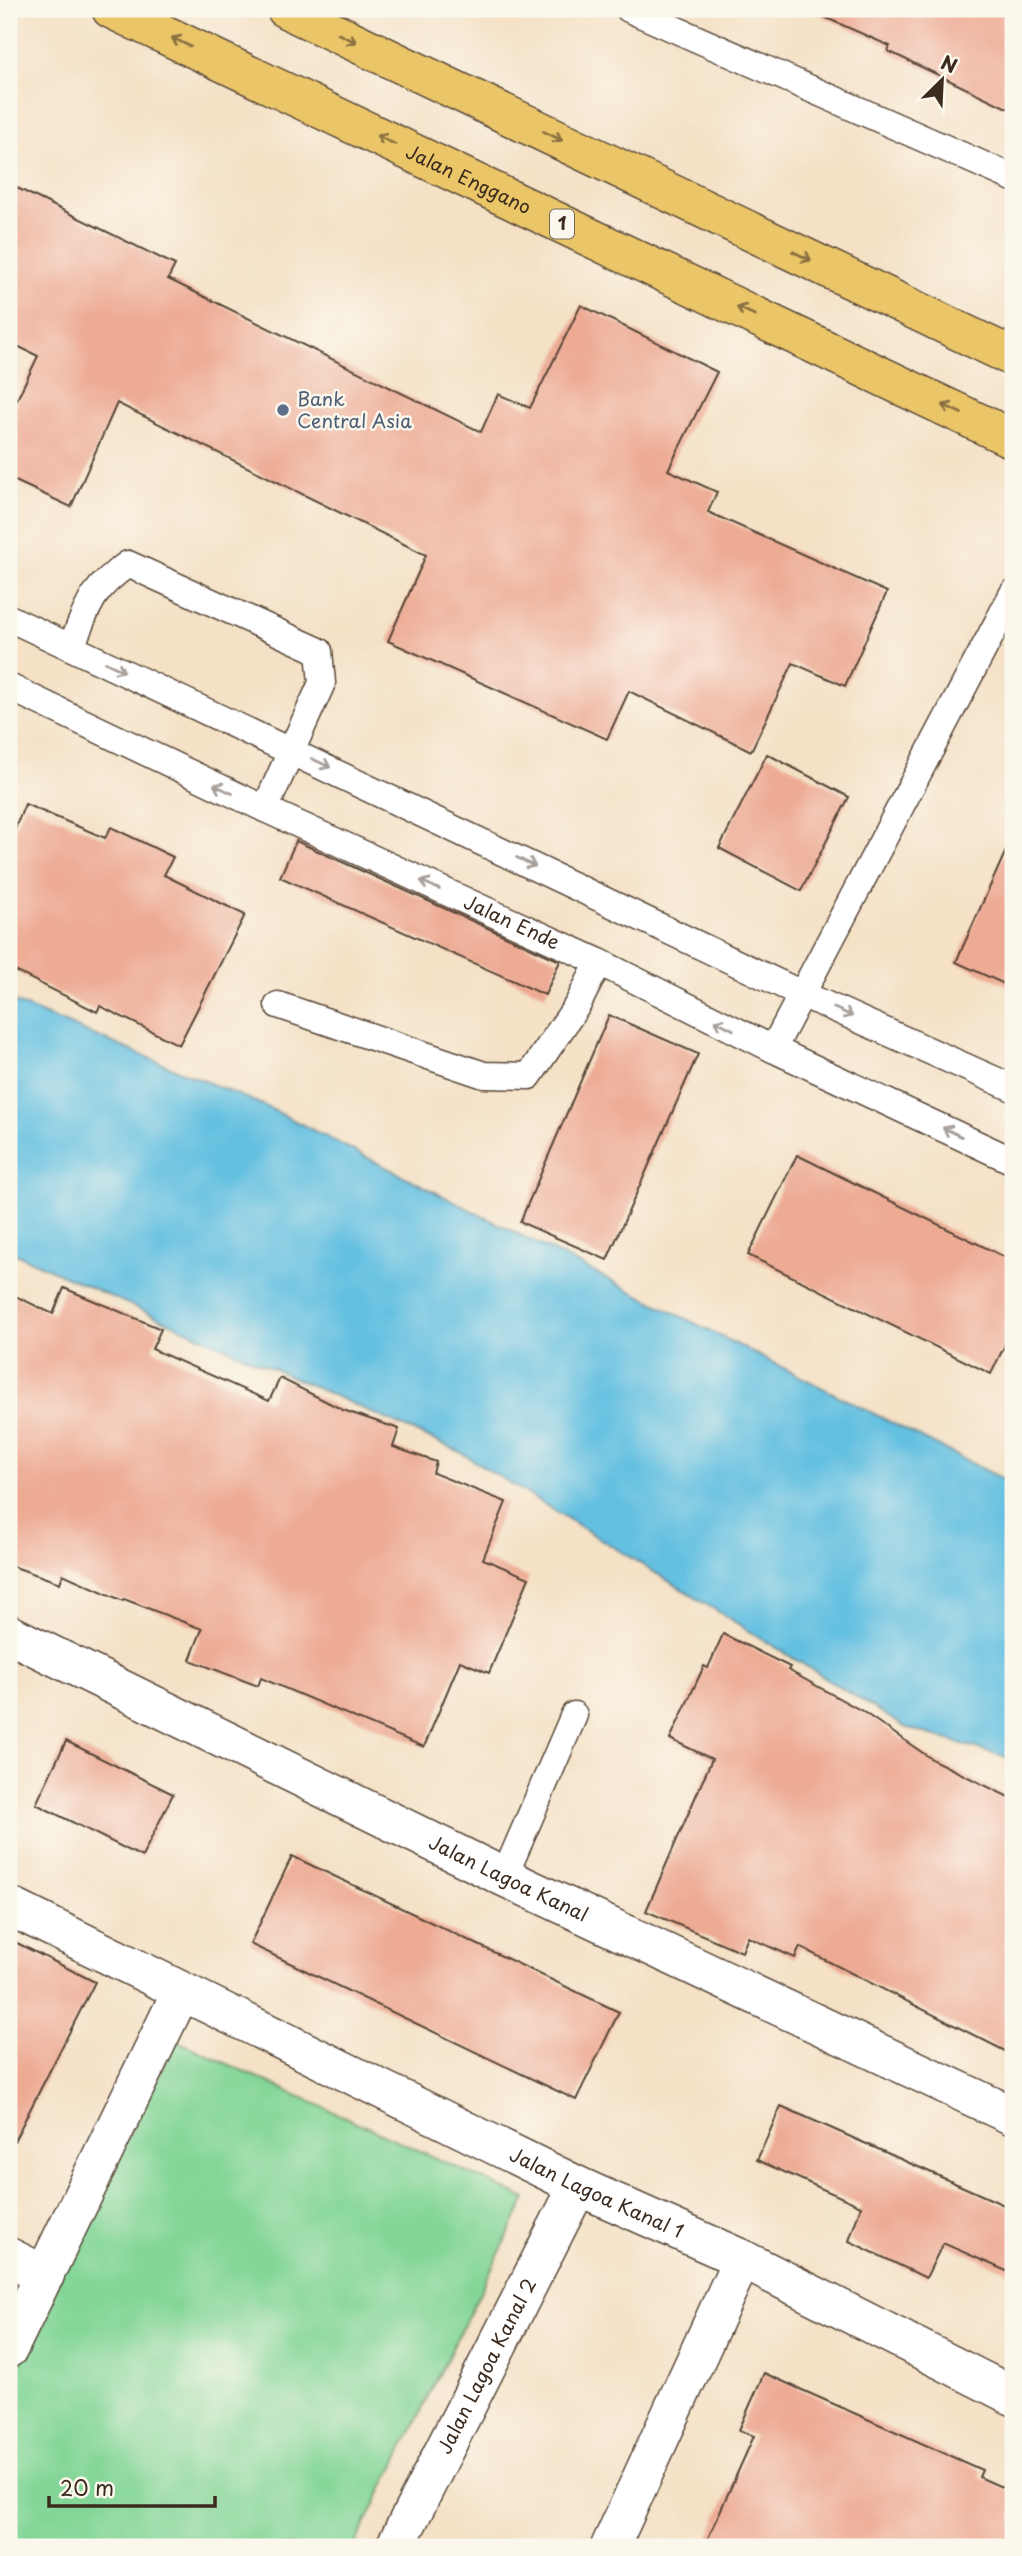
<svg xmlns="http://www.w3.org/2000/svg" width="1022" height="2556" font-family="'Playpen Sans',sans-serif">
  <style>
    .green { fill: #84d698; stroke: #60805b; stroke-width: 2 }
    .water { fill: #63c0e1; stroke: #4f7580; stroke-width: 2 }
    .building { fill: #edab94 }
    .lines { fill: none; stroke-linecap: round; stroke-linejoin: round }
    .service-casing { stroke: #574537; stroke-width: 29 }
    .minor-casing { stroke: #574537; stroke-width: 41 }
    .trunk-casing { stroke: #574537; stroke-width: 41 }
    .service { stroke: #fff; stroke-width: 26 }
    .minor { stroke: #fff; stroke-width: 38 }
    .trunk { stroke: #ebc669; stroke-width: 38 }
    .oneway { stroke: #8a7040 }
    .oneway2 { stroke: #a79f9a }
    .service-dot { fill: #5c6f8a; stroke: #fbf7ec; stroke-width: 2.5 }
    .labels { text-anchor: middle; stroke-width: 5; stroke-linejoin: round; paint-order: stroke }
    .shield { fill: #fbf7ec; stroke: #75685c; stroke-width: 2 }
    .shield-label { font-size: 18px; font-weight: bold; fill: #3b2a1e }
    .street-label { font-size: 19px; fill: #3b2a1e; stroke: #fbf7ec }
    .service-label { font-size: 19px; fill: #4e5e75; stroke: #fbf7ec; text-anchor: start }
  </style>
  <rect width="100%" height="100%" fill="#fbf7ec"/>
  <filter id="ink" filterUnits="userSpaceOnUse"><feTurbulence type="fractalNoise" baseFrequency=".0143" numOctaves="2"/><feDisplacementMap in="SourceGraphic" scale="14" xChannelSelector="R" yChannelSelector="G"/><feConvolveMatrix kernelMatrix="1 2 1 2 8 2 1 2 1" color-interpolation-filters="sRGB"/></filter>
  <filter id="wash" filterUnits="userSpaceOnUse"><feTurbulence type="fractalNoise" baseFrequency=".00686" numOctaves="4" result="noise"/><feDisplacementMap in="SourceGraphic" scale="28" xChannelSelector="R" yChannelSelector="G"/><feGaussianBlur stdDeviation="1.57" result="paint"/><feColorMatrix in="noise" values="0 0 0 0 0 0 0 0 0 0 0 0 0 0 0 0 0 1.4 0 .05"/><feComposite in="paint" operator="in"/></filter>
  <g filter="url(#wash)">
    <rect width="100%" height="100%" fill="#f4e1c6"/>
    <path class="green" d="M175,2040L526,2199L354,2547H9V2382Z"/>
    <path class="water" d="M9,1000L265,1106L1013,1484V1759L905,1727L458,1451L9,1251Z"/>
    <g id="blocks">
      <g class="building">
        <path d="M806,9H1013V111L888,51L890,46Z"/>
        <path d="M9,184L175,265L168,279L481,432L498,394L530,408L581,305L717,372L668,470L717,492L708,512L887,592L845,686L793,663L751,751L629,691L607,739L388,641L426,555L117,403L71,507L9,478V416L38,356L9,342Z"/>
        <path d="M767,754L849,797L801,891L719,848Z"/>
        <path d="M25,804L105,838L111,827L173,857L164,875L245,915L179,1045L100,1006L97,1012L9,968V843Z"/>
        <path d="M1013,835V988L956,962Z"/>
        <path d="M296,841L560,961L545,995L280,877Z"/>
        <path d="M609,1015L698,1054L607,1260L520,1222Z"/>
        <path d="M797,1155L1013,1261V1328L991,1374L748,1255Z"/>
        <path d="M64,1288L161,1329L152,1349L269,1401L280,1378L343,1410L399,1429L393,1447L436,1462L433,1473L506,1502L483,1559L529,1578L489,1673L460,1661L424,1747L261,1678L258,1686L190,1660L202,1629L124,1599L123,1601L63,1574L60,1583L9,1565V1293L53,1314Z"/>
        <path d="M723,1634L790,1667L788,1670L862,1711L933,1760L1013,1799V2055L800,1947L795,1958L748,1937L742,1952L646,1911L712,1759L670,1739L704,1666L708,1668Z"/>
        <path d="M66,1741L173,1794L142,1857L36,1804Z"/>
        <path d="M292,1856L619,2012L576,2100L250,1944Z"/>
        <path d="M9,1939L95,1982L9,2151Z"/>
        <path d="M781,2106L1013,2209V2274L943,2243L926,2278L849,2241L861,2206L757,2160Z"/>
        <path d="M764,2373L982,2470L979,2477L1013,2492V2547H704L754,2436L739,2430Z"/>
      </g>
    </g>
  </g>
  <g filter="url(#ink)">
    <use href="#blocks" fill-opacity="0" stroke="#574537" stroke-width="2"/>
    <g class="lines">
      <defs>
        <g id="service">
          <path d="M629,9L1013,178"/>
          <path d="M9,618L804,995L1013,1088"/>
          <path d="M71,647C88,607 90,590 128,564L319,651L322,683L265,809"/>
          <path id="s1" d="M9,687L265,809L599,962L773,1049L1013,1161"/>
          <path d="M278,1005L484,1075L529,1076L578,1004L599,962"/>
          <path d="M773,1049L1013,593"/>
          <path d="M504,1877L574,1715"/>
        </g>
        <g id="minor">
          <path id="s2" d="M9,1634L504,1877L1013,2116"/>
          <path id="s3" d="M9,1906L578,2186L742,2259L1013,2396"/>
          <path d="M9,2257L45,2275"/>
          <path d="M9,2348L181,1992"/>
          <path id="s4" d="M395,2547L578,2186"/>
          <path d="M610,2547L742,2259"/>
        </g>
        <g id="trunk">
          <path id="s5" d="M111,9L1013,439"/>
          <path d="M286,9L1013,357"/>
        </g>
      </defs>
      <use href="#service" class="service-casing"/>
      <use href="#minor" class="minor-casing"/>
      <use href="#trunk" class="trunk-casing"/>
      <use href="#service" class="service"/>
      <use href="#minor" class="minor"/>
      <use href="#trunk" class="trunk"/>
    </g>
    <defs><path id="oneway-shaft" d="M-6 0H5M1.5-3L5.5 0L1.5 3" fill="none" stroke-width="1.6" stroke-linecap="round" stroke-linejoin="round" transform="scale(1.75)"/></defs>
    <g class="oneway">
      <use href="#oneway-shaft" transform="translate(347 38) rotate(26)"/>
      <use href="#oneway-shaft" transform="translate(181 42) rotate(-155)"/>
      <use href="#oneway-shaft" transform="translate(553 136) rotate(26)"/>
      <use href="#oneway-shaft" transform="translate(386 140) rotate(-155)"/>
      <use href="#oneway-shaft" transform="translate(802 256) rotate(26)"/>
      <use href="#oneway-shaft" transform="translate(746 311) rotate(-155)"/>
      <use href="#oneway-shaft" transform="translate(952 409) rotate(-155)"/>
    </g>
    <g class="oneway2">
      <use href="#oneway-shaft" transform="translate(115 667) rotate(25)"/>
      <use href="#oneway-shaft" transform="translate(321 763) rotate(26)"/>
      <use href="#oneway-shaft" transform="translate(223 789) rotate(-154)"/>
      <use href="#oneway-shaft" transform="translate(526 862) rotate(26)"/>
      <use href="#oneway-shaft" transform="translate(430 885) rotate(-155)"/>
      <use href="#oneway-shaft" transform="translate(843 1012) rotate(24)"/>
      <use href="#oneway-shaft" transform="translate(724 1025) rotate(-153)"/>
      <use href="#oneway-shaft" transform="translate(952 1132) rotate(-155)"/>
    </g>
  </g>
  <circle class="service-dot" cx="283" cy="410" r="7"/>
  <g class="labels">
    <rect class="shield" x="550" y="209.5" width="24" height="29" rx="5"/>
    <g class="shield-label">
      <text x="562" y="230">1</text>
    </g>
    <g class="street-label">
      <text dy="7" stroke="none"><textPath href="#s5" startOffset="396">Jalan Enggano</textPath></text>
      <text dy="7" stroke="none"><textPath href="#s1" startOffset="555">Jalan Ende</textPath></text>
      <text dy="7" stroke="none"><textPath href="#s2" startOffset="556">Jalan Lagoa Kanal</textPath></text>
      <text dy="7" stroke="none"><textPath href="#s3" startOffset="654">Jalan Lagoa Kanal 1</textPath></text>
      <text dy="7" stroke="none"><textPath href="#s4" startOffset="203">Jalan Lagoa Kanal 2</textPath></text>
    </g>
    <g class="service-label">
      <text x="297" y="406">Bank<tspan x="297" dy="22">Central Asia</tspan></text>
    </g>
  </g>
  <rect width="1022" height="2556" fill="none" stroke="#fbf7ec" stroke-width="35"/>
  <g transform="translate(942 80) rotate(24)" stroke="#fbf7ec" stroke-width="5" paint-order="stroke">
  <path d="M0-5L12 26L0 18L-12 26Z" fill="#3b2a1e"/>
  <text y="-10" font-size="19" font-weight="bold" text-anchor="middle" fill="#3b2a1e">N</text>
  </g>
  <path d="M49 2496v10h166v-10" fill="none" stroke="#3b2a1e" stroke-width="3.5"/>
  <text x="60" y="2496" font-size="21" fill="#3b2a1e" stroke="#fbf7ec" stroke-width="5" paint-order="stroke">20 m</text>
</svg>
